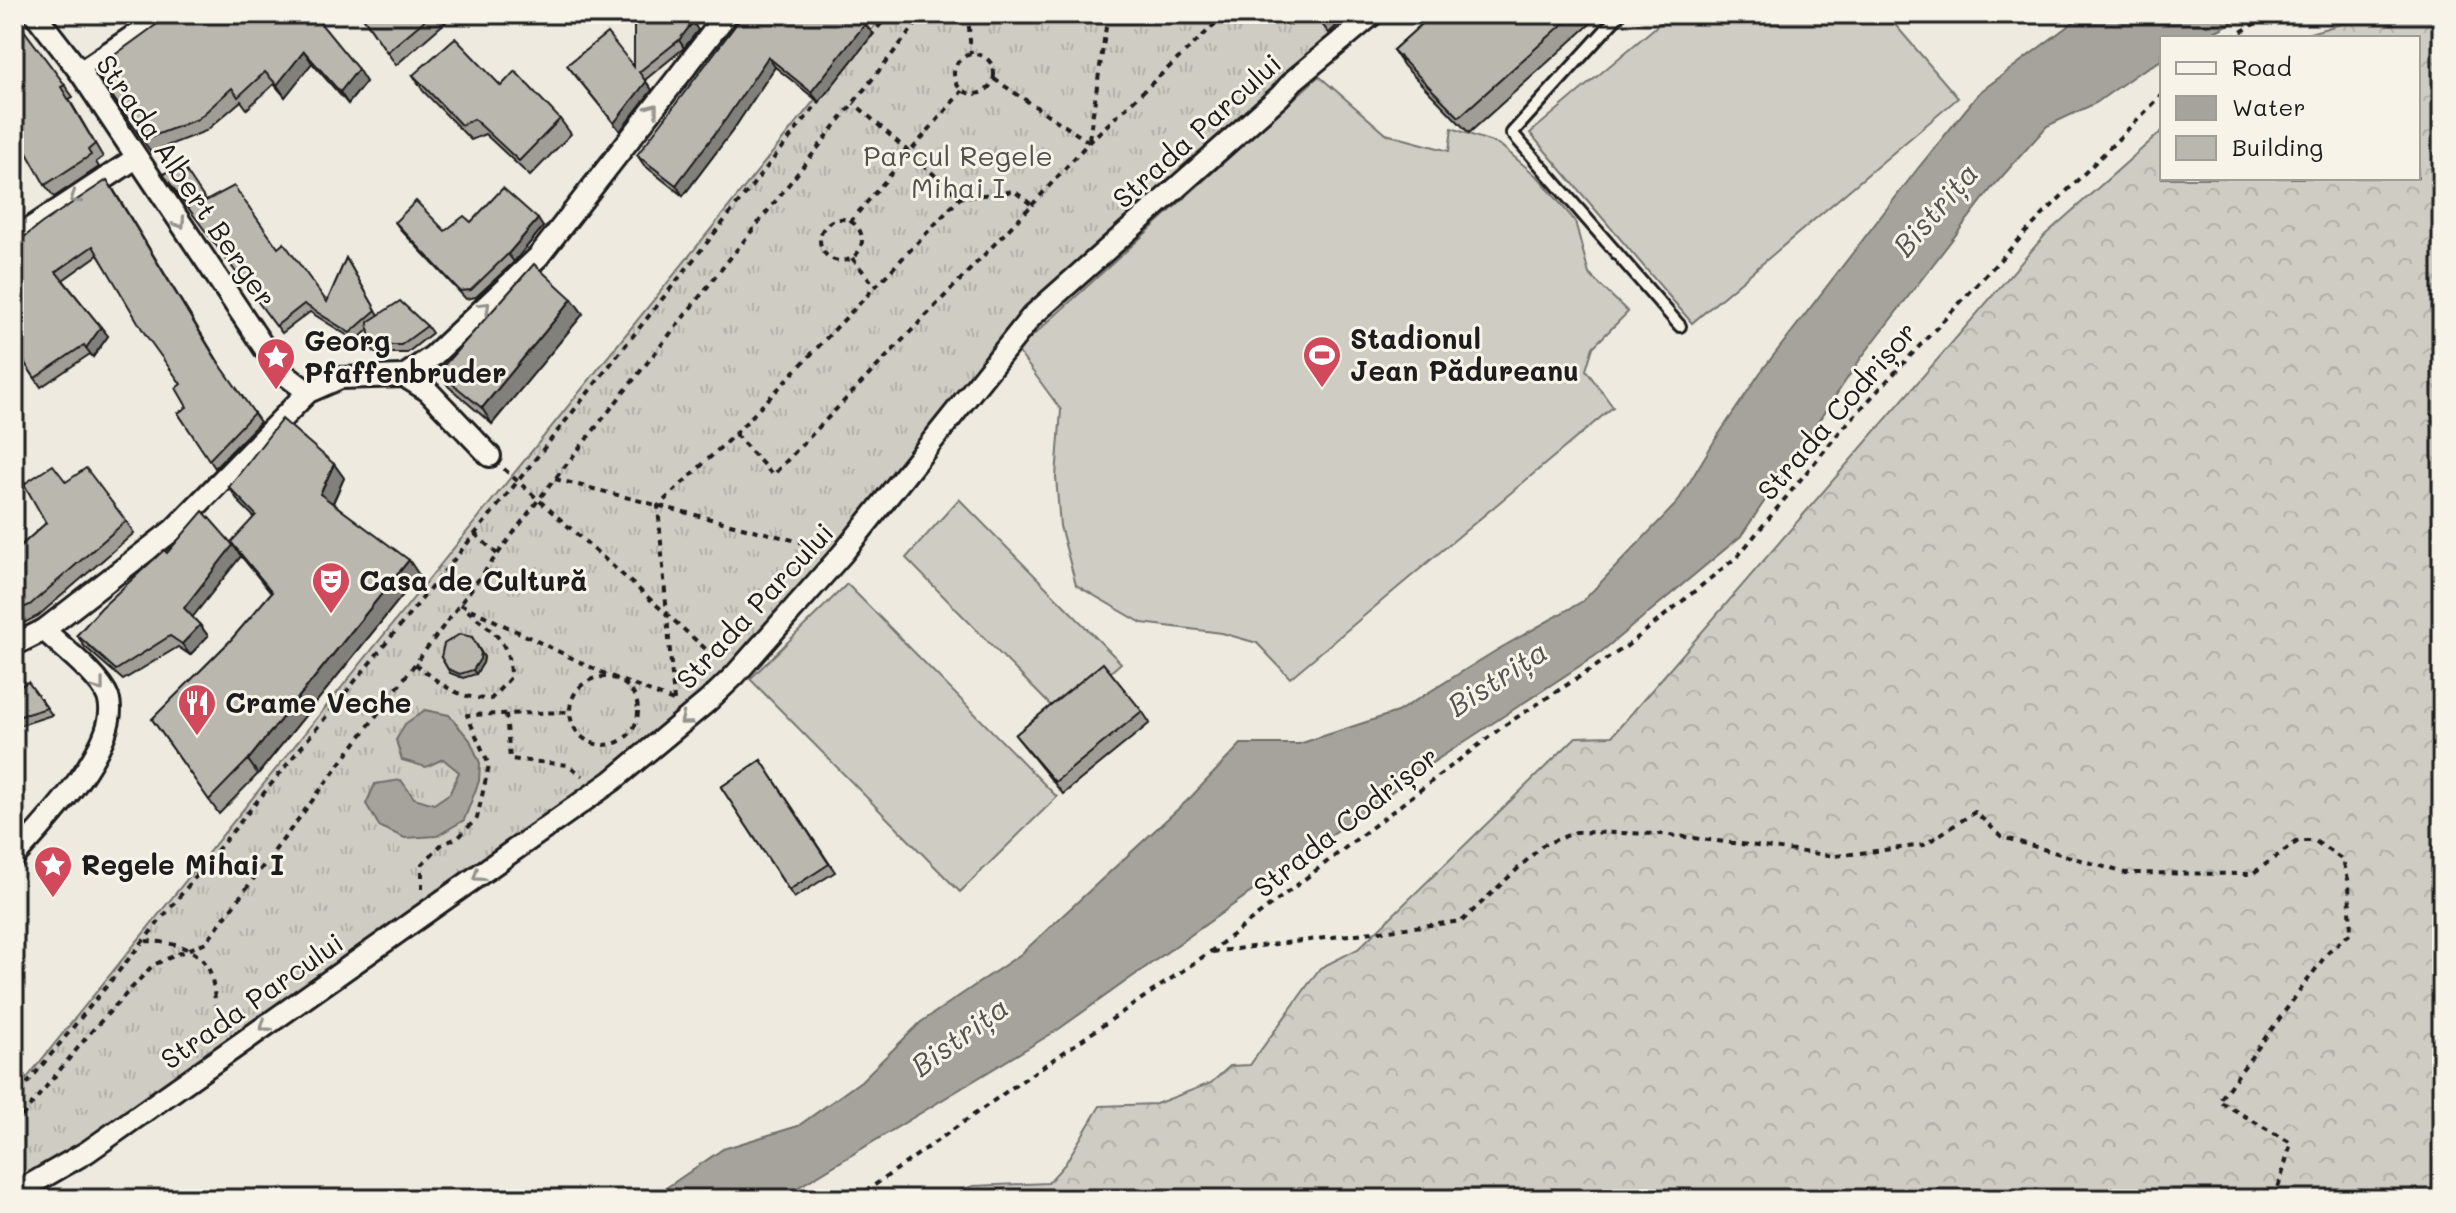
<svg xmlns="http://www.w3.org/2000/svg" width="2456" height="1213" font-family="Mali,sans-serif">
  <style>
    .grass { fill: url(#grass-tufts); stroke: #767470; stroke-width: 2 }
    .forest { fill: url(#forest-crowns); stroke: #767470; stroke-width: 2 }
    .pitch { fill: #cfccc3; stroke: #767470; stroke-width: 2 }
    .water { fill: #a6a39d; stroke: #6f6d69; stroke-width: 2 }
    .lines { fill: none; stroke-linecap: round; stroke-linejoin: round }
    .lane-casing { stroke: #1c1c1c; stroke-width: 16 }
    .street-casing { stroke: #1c1c1c; stroke-width: 26 }
    .path { stroke: #1c1c1c; stroke-width: 4; stroke-dasharray: 6 6; stroke-linecap: butt }
    .lane { stroke: #f7f3e8; stroke-width: 10 }
    .street { stroke: #f7f3e8; stroke-width: 20 }
    .wall { fill: #a09d96; stroke: #1c1c1c; stroke-width: 2 }
    .shaded-wall { fill: #82807a; stroke: #1c1c1c; stroke-width: 2 }
    .building { fill: #bab7af; stroke: #1c1c1c; stroke-width: 2 }
    .oneway { stroke: #94928c }
    .labels { text-anchor: middle; stroke-width: 6; stroke-linejoin: round; paint-order: stroke }
    .street-label { font-size: 28px; fill: #1c1c1c; stroke: #f7f3e8 }
    .park-label { font-size: 28px; fill: #52514e; stroke: #f7f3e8 }
    .poi-label { font-size: 28px; font-weight: bold; fill: #1c1c1c; stroke: #f7f3e8; text-anchor: start }
    .water-label { font-size: 30px; font-style: italic; fill: #535250; stroke: #f7f3e8 }
  </style>
  <defs>
    <pattern id="grass-tufts" width="24" height="20" patternUnits="userSpaceOnUse" patternTransform="scale(2)"><rect width="24" height="20" fill="#cfccc3"/><path d="M3 7l-1-3M5 7V3M7 7l1-3M15 17l-1-3M17 17v-4M19 17l1-3" fill="none" stroke="#b1afa7"/></pattern>
    <pattern id="forest-crowns" width="20" height="18" patternUnits="userSpaceOnUse" patternTransform="scale(2)"><rect width="20" height="18" fill="#cfccc3"/><path d="M2 6a3 3 0 1 1 6 0M12 15a3 3 0 1 1 6 0" fill="none" stroke="#b1afa7"/></pattern>
  </defs>
  <rect width="100%" height="100%" fill="#eeeae0"/>
  <filter id="ink" filterUnits="userSpaceOnUse"><feTurbulence type="fractalNoise" baseFrequency=".0125" numOctaves="2"/><feDisplacementMap in="SourceGraphic" scale="16" xChannelSelector="R" yChannelSelector="G"/><feConvolveMatrix kernelMatrix="1 2 1 2 8 2 1 2 1" color-interpolation-filters="sRGB"/></filter>
  <g filter="url(#ink)">
    <path class="grass" d="M884,14H1362L1032,316L708,701L14,1191V1094Z"/>
    <path class="forest" d="M2375,14H2442V1199H935L973,1186L1048,1183L1065,1164L1100,1106L1156,1104L1211,1083L1230,1066L1250,1065L1320,968L1358,949L1576,737L1612,736L2045,235L2162,131V178H2418V38H2293Z"/>
    <g class="pitch">
      <path d="M1671,14H1886L1958,98L1692,323L1530,133Z"/>
      <path d="M1319,76L1386,134L1449,151L1452,128L1500,145L1540,179L1575,221L1589,274L1628,312L1593,347L1586,370L1613,407L1290,678L1257,643L1222,633L1142,623L1076,585L1060,526L1056,477L1061,410L1017,350Z"/>
      <path d="M959,499L1121,663L1061,716L906,558Z"/>
      <path d="M847,584L1057,797L960,892L750,679Z"/>
    </g>
    <g class="water">
      <path d="M2084,14H2248L2203,38H2162V60L2138,73L2096,103L2047,126L1991,189L1861,358L1741,536L1601,652L1432,763L1059,1029L779,1199H650L723,1149L798,1126L861,1081L921,1022L1021,954L1191,797L1241,744H1299L1397,712L1497,650L1583,601L1677,503L1715,440L1760,373L1919,167L1980,92Z"/>
      <path d="M425,710L449,715L470,740L480,763L479,781L464,820L437,836L405,838L380,827L366,804L375,784L401,780L414,798L434,804L450,793L459,772L443,759L426,767L402,760L396,740L405,724Z"/>
    </g>
    <g class="lines">
      <defs>
        <path id="lane" d="M1620,14L1512,133L1680,326"/>
        <g id="street">
          <path d="M35,14L80,72L279,370L308,392"/>
          <path d="M80,72L166,14"/>
          <path d="M14,239L136,158"/>
          <path d="M404,376L433,356L538,257L727,14"/>
          <path d="M14,645L44,630L173,530L308,392L340,378L404,376L428,391L490,456"/>
          <path d="M14,857C43,825 124,741 108,697C100,676 62,647 44,630"/>
          <path d="M14,1194L87,1152L612,781L708,701L735,675L843,553L1032,316L1280,96L1294,80L1373,14"/>
        </g>
      </defs>
      <use href="#lane" class="lane-casing"/>
      <use href="#street" class="street-casing"/>
      <g class="path">
        <path d="M968,14L971,54"/>
        <path d="M870,37L889,14"/>
        <path d="M2231,38L2271,14"/>
        <circle cx="974" cy="74" r="20"/>
        <path d="M994,79L1089,142"/>
        <path d="M1089,139L1108,14"/>
        <path d="M1032,205L1089,142L1226,14"/>
        <circle cx="841" cy="240" r="21"/>
        <path d="M850,222L962,91"/>
        <path d="M852,258L875,286"/>
        <path d="M735,434L773,475L1032,205L1014,191L960,198"/>
        <path d="M504,469L718,660"/>
        <path d="M555,479L820,547"/>
        <path d="M475,534L497,554"/>
        <path d="M460,604L601,672L673,701"/>
        <path d="M415,664C442,684 456,699 491,699L510,678C510,638 493,633 465,608"/>
        <circle cx="604" cy="711" r="34"/>
        <path d="M674,701L658,506L735,434L960,198L854,103"/>
        <path d="M506,714L510,759L568,765L583,776"/>
        <path d="M422,889V864L441,845L459,837L477,818L489,765L467,715L569,712"/>
        <path d="M146,941C170,942 203,947 211,975C216,994 214,1012 222,1032"/>
        <path d="M1212,952L1462,921L1543,845L1576,832L1661,834L1835,856L1924,845L1975,812L2002,837L2125,873L2252,874L2298,841H2315L2343,860L2349,883L2351,933L2329,951L2219,1101L2291,1143L2275,1199"/>
        <path d="M14,1104L26,1085L518,481L820,100"/>
        <path d="M14,1126L90,1033L153,965L206,942L539,499L924,14"/>
        <path d="M855,1199L1013,1087L1210,952L1502,727L1627,646L1738,556L1842,429L2027,231L2162,95"/>
      </g>
      <use href="#lane" class="lane"/>
      <use href="#street" class="street"/>
    </g>
    <g class="wall">
      <path d="M313,14L366,82L348,104L312,63L285,97L274,84L247,109L241,101L206,131L151,152L94,70Z"/>
      <path d="M366,14H455L396,65L363,17Z"/>
      <path d="M634,14L698,30L684,48L645,80L652,90L620,131L567,65L634,67Z"/>
      <path d="M1314,14H1349L1329,33Z"/>
      <path d="M1433,14H1595L1598,17L1469,133L1404,66L1393,50Z"/>
      <path d="M14,17L73,97L69,99L103,157L96,162L99,167L54,197L45,185Z"/>
      <path d="M787,20L865,24L873,34L819,102L775,67L733,130L683,196L644,165L637,155Z"/>
      <path d="M413,75L501,86L560,119L571,134L530,176L485,134L471,140L423,91Z"/>
      <path d="M163,174L278,248L327,302L346,258L379,315L427,326L432,333L407,353H375L370,345L369,329L356,341L310,312L282,333Z"/>
      <path d="M113,189L222,368L260,422L215,468L178,413L187,407L181,384L98,255L63,280L108,336L93,357L90,354L41,387L14,347V245Z"/>
      <path d="M395,222L445,231L471,222L543,227L514,262L476,297L466,299L401,230Z"/>
      <path d="M572,299L583,314L492,424L449,387L438,372Z"/>
      <path d="M334,464L344,478L333,503L419,575L258,774L219,814L152,719L230,641L271,593L241,556L192,617L200,625L208,636L190,655L178,647L123,680L84,646L77,635L167,553L233,545L254,517L239,502L229,487Z"/>
      <path d="M66,482L126,521L134,533L38,616L14,628V552L46,523Z"/>
      <path d="M441,657H484L483,663L476,674L463,678L450,673Z"/>
      <path d="M28,682L52,715L18,726L14,721V689Z"/>
      <path d="M1142,711L1150,723L1063,794L1015,735Z"/>
      <path d="M761,760L835,872L794,898L721,787Z"/>
    </g>
    <g class="shaded-wall">
      <path d="M693,22L698,30L684,48L679,40Z"/>
      <path d="M865,24L873,34L819,102L811,92Z"/>
      <path d="M304,51L312,63L285,97L277,85Z"/>
      <path d="M768,57L775,67L733,130L683,196L676,185Z"/>
      <path d="M358,69L366,82L348,104L340,92Z"/>
      <path d="M646,82L652,90L620,131L614,123Z"/>
      <path d="M107,180L113,189L222,368L216,359Z"/>
      <path d="M538,219L543,227L514,262L508,254Z"/>
      <path d="M572,299L583,314L492,424L482,408Z"/>
      <path d="M101,327L108,336L93,357L86,348Z"/>
      <path d="M334,464L344,478L330,509L320,494Z"/>
      <path d="M233,545L241,556L191,619L184,608Z"/>
      <path d="M409,560L419,575L258,774L248,760Z"/>
      <path d="M200,625L208,636L190,655L182,644Z"/>
      <path d="M472,637L484,657L483,663L476,674L473,670Z"/>
    </g>
    <g class="building">
      <path d="M171,14H313L358,69L340,92L304,51L277,85L265,72L238,97L232,88L198,119L143,140L94,70Z"/>
      <path d="M366,14H432L387,52L363,17Z"/>
      <path d="M634,14H687L693,22L679,40L639,72L646,82L614,123L567,65L607,33L634,67Z"/>
      <path d="M744,14H780L787,20L791,14H853L865,24L811,92L768,57L726,119L676,185L637,155Z"/>
      <path d="M1433,14H1574L1459,117L1393,50Z"/>
      <path d="M14,17L65,85L61,87L95,144L88,150L91,155L45,185L14,130Z"/>
      <path d="M455,38L501,86L515,71L560,119L519,161L474,119L461,125L413,75Z"/>
      <path d="M182,165L206,201L234,186L278,248L284,243L327,302L346,258L376,310L350,333L304,304L276,326L163,174Z"/>
      <path d="M107,180L216,359L254,413L209,460L178,413L187,407L176,388L181,384L145,334L93,246L56,272L101,327L86,348L84,345L35,378L14,347V245L42,223Z"/>
      <path d="M503,188L538,219L508,254L471,290L460,291L395,222L416,201L445,231L464,216L471,222Z"/>
      <path d="M534,264L572,299L482,408L438,372Z"/>
      <path d="M400,301L427,326L401,345H370L368,322Z"/>
      <path d="M282,419L334,464L320,494L409,560L248,760L209,800L152,719L230,641L272,592L231,542L256,515L229,487Z"/>
      <path d="M53,465L66,482L86,468L126,521L30,605L14,612V552L46,523L24,484Z"/>
      <path d="M203,511L233,545L184,608L200,625L182,644L170,636L116,670L77,635L101,608L164,550L167,553Z"/>
      <path d="M460,634L472,637L481,653L480,659L473,670L460,674L448,669L441,657L444,644Z"/>
      <path d="M1103,663L1142,711L1055,782L1015,735Z"/>
      <path d="M28,682L47,708L14,718V689Z"/>
      <path d="M761,760L829,864L789,890L721,787Z"/>
    </g>
    <defs><path id="oneway-chevron" d="M-2-3.5L2.5 0L-2 3.5" fill="none" stroke-width="1.6" stroke-linecap="round" stroke-linejoin="round" transform="scale(2)"/></defs>
    <g class="oneway">
      <use href="#oneway-chevron" transform="translate(653 109) rotate(-52)"/>
      <use href="#oneway-chevron" transform="translate(75 198) rotate(147)"/>
      <use href="#oneway-chevron" transform="translate(180 223) rotate(56)"/>
      <use href="#oneway-chevron" transform="translate(485 307) rotate(-44)"/>
      <use href="#oneway-chevron" transform="translate(99 686) rotate(52)"/>
      <use href="#oneway-chevron" transform="translate(685 720) rotate(141)"/>
      <use href="#oneway-chevron" transform="translate(478 876) rotate(145)"/>
      <use href="#oneway-chevron" transform="translate(265 1026) rotate(145)"/>
    </g>
  </g>
  <defs>
    <symbol id="stadium-pin" viewBox="-11 -11 22 30"><path d="M0 17L-7.5 6A9.5 9.5 0 1 1 7.5 6Z" fill="#d1495b" stroke="#f7f3e8"/><path d="M0-5a6.5 5 0 1 0 0 10a6.5 5 0 1 0 0-10ZM-3.5-1.8h7v3.6h-7Z" fill="#fff"/></symbol>
    <symbol id="sight-pin" viewBox="-11 -11 22 30"><path d="M0 17L-7.5 6A9.5 9.5 0 1 1 7.5 6Z" fill="#d1495b" stroke="#f7f3e8"/><path d="M0-6L1.8-2.2L6-1.7L2.9 1.2L3.7 5.4L0 3.3L-3.7 5.4L-2.9 1.2L-6-1.7L-1.8-2.2Z" fill="#fff"/></symbol>
    <symbol id="theatre-pin" viewBox="-11 -11 22 30"><path d="M0 17L-7.5 6A9.5 9.5 0 1 1 7.5 6Z" fill="#d1495b" stroke="#f7f3e8"/><path d="M-5-5.5Q0-4 5-5.5V0Q5 5 0 6Q-5 5-5 0ZM-3.3-2.5H-1v1.5H-3.3ZM1-2.5H3.3v1.5H1ZM-2.8 1Q0 5.5 2.8 1Z" fill="#fff"/></symbol>
    <symbol id="restaurant-pin" viewBox="-11 -11 22 30"><path d="M0 17L-7.5 6A9.5 9.5 0 1 1 7.5 6Z" fill="#d1495b" stroke="#f7f3e8"/><path d="M-5-6h1v4h1v-4h1v4h1v-4h1v5L-1.5 .5V6h-2V.5L-5-1ZM5-6V6H3V1.5H1.5Q1.5-4 5-6Z" fill="#fff"/></symbol>
  </defs>
  <g fill-rule="evenodd">
    <use href="#stadium-pin" x="1300" y="333" width="44" height="60"/>
    <use href="#sight-pin" x="254" y="335" width="44" height="60"/>
    <use href="#theatre-pin" x="309" y="559" width="44" height="60"/>
    <use href="#restaurant-pin" x="175" y="681" width="44" height="60"/>
    <use href="#sight-pin" x="31" y="843" width="44" height="60"/>
  </g>
  <g class="labels">
    <g class="street-label">
      <text transform="translate(1197 131) rotate(-42)" y="10">Strada Parcului</text>
      <text transform="translate(186 181) rotate(56)" y="10">Strada Albert Berger</text>
      <text transform="translate(1837 411) rotate(-49)" y="10">Strada Codrișor</text>
      <text transform="translate(755 606) rotate(-47)" y="10">Strada Parcului</text>
      <text transform="translate(1346 822) rotate(-38)" y="10">Strada Codrișor</text>
      <text transform="translate(252 1001) rotate(-35)" y="10">Strada Parcului</text>
    </g>
    <g class="park-label">
      <text x="958" y="166">Parcul Regele<tspan x="958" dy="32">Mihai I</tspan></text>
    </g>
    <g class="poi-label">
      <text x="1350" y="349">Stadionul<tspan x="1350" dy="32">Jean Pădureanu</tspan></text>
      <text x="304" y="351">Georg<tspan x="304" dy="32">Pfaffenbruder</tspan></text>
      <text x="359" y="591">Casa de Cultură</text>
      <text x="225" y="713">Crame Veche</text>
      <text x="81" y="875">Regele Mihai I</text>
    </g>
    <g class="water-label">
      <text transform="translate(1936 210) rotate(-49)" y="10">Bistrița</text>
      <text transform="translate(1498 679) rotate(-33)" y="10">Bistrița</text>
      <text transform="translate(960 1037) rotate(-36)" y="10">Bistrița</text>
    </g>
  </g>
  <rect width="2456" height="1213" fill="none" stroke="#f7f3e8" stroke-width="48"/>
  <rect x="24" y="24" width="2408" height="1165" fill="none" stroke="#1c1c1c" stroke-width="3" filter="url(#ink)"/>
  <rect x="2160" y="36" width="260" height="144" fill="#f7f3e8" stroke="#9f9d96" stroke-width="2"/>
  <rect x="2176" y="62" width="40" height="12" fill="#f7f3e8" stroke="#9f9d96" stroke-width="2"/>
  <text x="2232" y="76" font-size="24" fill="#1c1c1c">Road</text>
  <rect x="2176" y="96" width="40" height="24" fill="#a6a39d" stroke="#9f9d96" stroke-width="2"/>
  <text x="2232" y="116" font-size="24" fill="#1c1c1c">Water</text>
  <rect x="2176" y="136" width="40" height="24" fill="#bab7af" stroke="#9f9d96" stroke-width="2"/>
  <text x="2232" y="156" font-size="24" fill="#1c1c1c">Building</text>
</svg>
